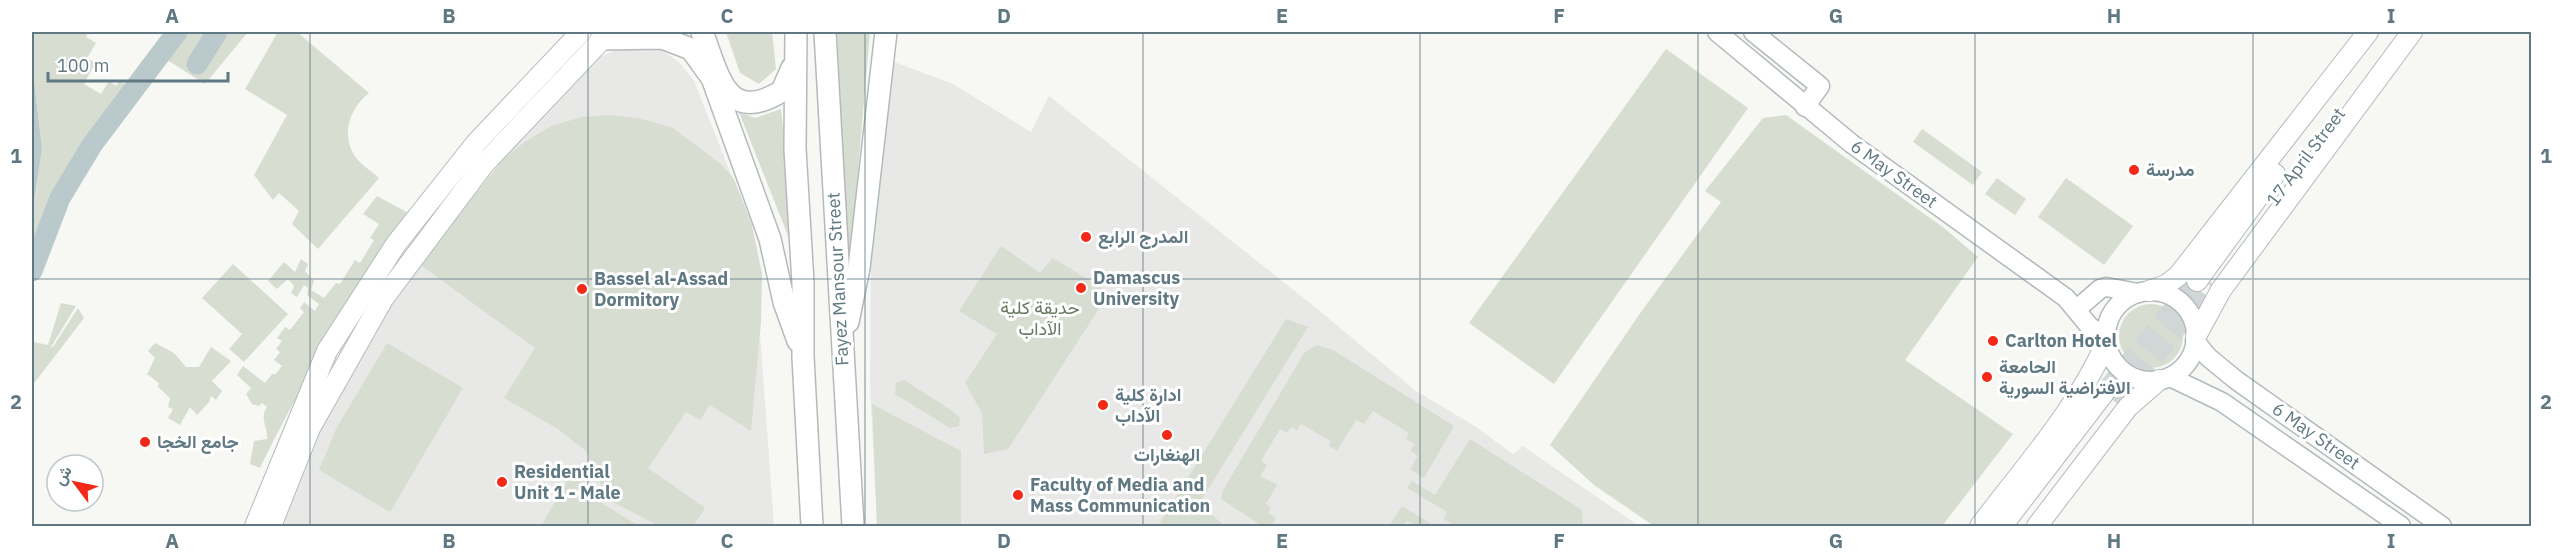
<svg xmlns="http://www.w3.org/2000/svg" width="2563" height="558" font-family="'IBM Plex Sans',Vazirmatn,sans-serif">
  <style>
    .built { fill: #e8e8e7 }
    .green { fill: #d8ddd2 }
    .water { fill: #b9c9cc }
    .lines { fill: none; stroke-linecap: round; stroke-linejoin: round }
    .river { stroke: #b9c9cc; stroke-width: 21 }
    .primary-tunnel { stroke: #d1d7d7; stroke-width: 20; stroke-dasharray: 20 10; stroke-linecap: butt }
    .secondary-casing { stroke: #b1babd; stroke-width: 21 }
    .primary-casing { stroke: #b4bbbe; stroke-width: 22 }
    .trunk-casing { stroke: #b4babc; stroke-width: 24 }
    .secondary { stroke: #fff; stroke-width: 18 }
    .primary { stroke: #fff; stroke-width: 20 }
    .trunk { stroke: #fff; stroke-width: 21 }
    .grid { fill: none; stroke: #5f7882; stroke-width: 1.5; stroke-opacity: 0.55 }
    .poi-dot { fill: #f42816; stroke: #fff; stroke-width: 2 }
    .labels { text-anchor: middle; stroke-width: 6; stroke-linejoin: round; paint-order: stroke }
    .street-label { font-size: 18px; fill: #5f7882; stroke: #fff }
    .poi-label { font-size: 18px; font-weight: bold; fill: #5f7882; stroke: #fff; text-anchor: start }
    .park-label { font-size: 18px; fill: #67795f; stroke: #fff }
    .neatline { fill: none; stroke: #5f7882; stroke-width: 2 }
    .grid-label { font-size: 20px; text-anchor: middle; font-weight: bold; fill: #5f7882 }
  </style>
  <rect width="100%" height="100%" fill="#f7f7f3"/>
  <g class="built">
    <path d="M625,46H650L661,50L679,62L694,81L744,207L762,274L760,333L774,526H282L320,430L392,303L419,264L504,158L598,58Z"/>
    <path d="M894,62L953,84L1031,132L1049,96L1321,312L1416,391L1473,425L1513,454L1523,446L1639,526H877L870,384L871,243Z"/>
  </g>
  <g class="green">
    <path d="M32,32H89L86,37L96,43L87,58L95,63L84,84L101,94L109,81L116,86L119,81L132,88L94,134L52,195L32,258V214L42,149L32,63Z"/>
    <path d="M184,32H248L205,84L161,56Z"/>
    <path d="M278,32H297L369,93C350,108 341,133 354,155C360,164 371,171 379,178L318,249L292,224L299,211L279,193L273,200L254,175L287,115L245,89Z"/>
    <path d="M726,32H772L776,69L759,84L740,73Z"/>
    <path d="M837,32H870L849,272Z"/>
    <path d="M1666,49L1748,108L1554,384L1469,323Z"/>
    <path d="M781,109L798,261L739,112L755,118Z"/>
    <path d="M608,115L639,118L673,128L721,164L734,179L752,225L762,274L761,322L751,431L710,405L700,420L686,412L648,468L705,508L693,526H659L607,499L586,451L558,429L504,398L535,348L419,264L504,158L526,141L551,126L582,117Z"/>
    <path d="M1786,115L1944,228L1978,257L1905,360L2013,434L1942,526H1654L1594,485L1550,445L1641,312L1721,202L1705,191L1763,118Z"/>
    <path d="M1922,129L1982,172L1973,185L1913,142Z"/>
    <path d="M1997,178L2026,199L2015,215L1985,194Z"/>
    <path d="M2066,178L2133,226L2104,265L2038,217Z"/>
    <path d="M377,196L410,214C358,298 302,379 260,468L250,464L254,441L267,439C268,427 259,418 267,407L262,403L259,406L252,404L246,394L251,388L237,375L243,366L265,383L272,374H276L282,366L274,360L280,352L276,349L282,341L277,338L285,327L290,330L304,312L300,308L304,302L315,311L319,304L307,295L308,288L304,285L297,297L291,293L294,286L288,279L277,289L268,281L284,262L295,272L301,259L308,264L305,271L314,281L311,290L324,298L336,283L340,284L355,260L360,263L374,240L370,238L379,224L363,214Z"/>
    <path d="M1001,246L1040,273L1053,258L1102,288L1106,298L1008,449L984,454L982,413L965,383L997,334L959,311Z"/>
    <path d="M233,264L288,314L244,362L229,349L242,334L202,298Z"/>
    <path d="M61,303L76,306L51,347H53L78,308L84,318L32,386V346L34,342L48,345Z"/>
    <circle cx="2151" cy="336" r="32"/>
    <path d="M1286,319L1308,327L1201,501V507L1226,526H1158Z"/>
    <path d="M155,343L174,353L186,367H199L211,347L231,361L212,381L222,391L216,400L211,396L209,402L197,415L190,407L180,425L168,418L173,409L168,407L170,398L158,387L159,383L147,374L155,358L148,351Z"/>
    <path d="M387,343L463,388L390,512L319,470L336,429Z"/>
    <path d="M1317,345L1333,350L1454,426L1424,478L1410,469L1418,456L1411,451L1414,444L1406,439L1409,433L1373,411L1364,424L1356,420L1337,451L1329,446L1331,441L1301,424L1297,430L1291,427L1287,433L1280,429L1261,461L1267,465L1260,476L1277,485L1266,504L1271,508L1268,513L1276,518L1271,526H1262L1221,499L1222,492L1304,353Z"/>
    <path d="M904,380L951,410L960,418L959,426L950,428L895,394L896,383Z"/>
    <path d="M872,404L961,451V526H877Z"/>
    <path d="M1470,439L1582,510L1583,526H1455L1444,519L1447,512L1407,488L1412,481L1435,495Z"/>
    <path d="M575,467L588,495L639,526H541Z"/>
    <path d="M1402,506L1435,526H1417L1407,521L1403,526H1389Z"/>
  </g>
  <path class="water" d="M32,63L42,149L32,214Z"/>
  <g class="lines">
    <g class="river">
      <path d="M197,64L217,32"/>
      <path d="M32,271L60,198L92,145L177,32"/>
    </g>
    <g class="primary-tunnel">
      <path d="M2104,393L2195,283"/>
      <path d="M2118,404L2211,283"/>
    </g>
    <defs>
      <g id="secondary">
        <path d="M1717,32L1852,144L2066,298L2090,327L2106,337"/>
        <path d="M1753,32L1820,86L1805,107"/>
        <circle cx="2151" cy="336" r="45"/>
        <path d="M2077,309L2100,289L2106,287L2138,293"/>
        <path d="M2195,341L2208,357L2236,380L2442,526"/>
        <path d="M2170,377L2222,402L2401,526"/>
      </g>
      <g id="primary">
        <path d="M2197,281L2275,174"/>
        <path d="M2149,291L2166,285L2178,276L2368,32"/>
        <path d="M2196,336L2221,290L2412,32"/>
        <path d="M255,526L327,351L396,244L476,143L581,32"/>
        <path d="M271,526L310,428L383,299L484,164L609,32"/>
        <path d="M1980,526C2023,469 2077,409 2106,343"/>
        <path d="M2002,526L2104,393"/>
        <path d="M2037,526L2128,407L2159,380"/>
      </g>
      <g id="trunk">
        <path d="M702,32C719,74 725,126 782,91L792,68"/>
        <path d="M796,32L795,149L803,283V357L812,526"/>
        <path d="M825,32L853,526"/>
        <path d="M601,39L662,38L691,49L712,78L770,239L784,302L798,341"/>
        <path d="M848,322L859,268L886,32"/>
      </g>
    </defs>
    <use href="#secondary" class="secondary-casing"/>
    <use href="#primary" class="primary-casing"/>
    <use href="#trunk" class="trunk-casing"/>
    <use href="#secondary" class="secondary"/>
    <use href="#primary" class="primary"/>
    <use href="#trunk" class="trunk"/>
  </g>
  <path class="grid" d="M310,32V526M588,32V526M865,32V526M1143,32V526M1420,32V526M1698,32V526M1975,32V526M2253,32V526M32,279H2532"/>
  <g class="poi-dot">
    <circle cx="2134" cy="170" r="6"/>
    <circle cx="1086" cy="237" r="6"/>
    <circle cx="1081" cy="288" r="6"/>
    <circle cx="582" cy="289" r="6"/>
    <circle cx="1993" cy="341" r="6"/>
    <circle cx="1987" cy="377" r="6"/>
    <circle cx="1103" cy="405" r="6"/>
    <circle cx="1167" cy="435" r="6"/>
    <circle cx="145" cy="442" r="6"/>
    <circle cx="502" cy="482" r="6"/>
    <circle cx="1018" cy="495" r="6"/>
  </g>
  <g class="labels">
    <g class="street-label">
      <text transform="translate(2306 157) rotate(-53)" y="6">17 April Street</text>
      <text transform="translate(1894 174) rotate(36)" y="6">6 May Street</text>
      <text transform="translate(838 279) rotate(-93)" y="6">Fayez Mansour Street</text>
      <text transform="translate(2316 436) rotate(35)" y="6">6 May Street</text>
    </g>
    <g class="poi-label">
      <text x="2146" y="176">مدرسة</text>
      <text x="1098" y="243">المدرج الرابع</text>
      <text x="1093" y="284">Damascus<tspan x="1093" dy="21">University</tspan></text>
      <text x="594" y="285">Bassel al-Assad<tspan x="594" dy="21">Dormitory</tspan></text>
      <text x="2005" y="347">Carlton Hotel</text>
      <text x="1999" y="373">الحامعة<tspan x="1999" dy="21">الافتراضية السورية</tspan></text>
      <text x="1115" y="401">ادارة كلية<tspan x="1115" dy="21">الآداب</tspan></text>
      <text x="157" y="448">جامع الخجا</text>
      <text x="1167" y="461" text-anchor="middle">الهنغارات</text>
      <text x="514" y="478">Residential<tspan x="514" dy="21">Unit 1 - Male</tspan></text>
      <text x="1030" y="491">Faculty of Media and<tspan x="1030" dy="21">Mass Communication</tspan></text>
    </g>
    <g class="park-label">
      <text x="1040" y="314">حديقة كلية<tspan x="1040" dy="21">الآداب</tspan></text>
    </g>
  </g>
  <rect width="2563" height="558" fill="none" stroke="#ffffff" stroke-width="66"/>
  <g transform="translate(75 483) rotate(302)"><circle r="28" fill="#ffffff" stroke="#bfc9cd" stroke-width="1.5"/>
  <path d="M0-4.5L10 22L0 15L-10 22Z" fill="#f42816"/>
  <text y="-9" font-size="16" font-weight="bold" text-anchor="middle" fill="#5f7882">ش</text>
  </g>
  <path d="M48 72v9h180v-9" fill="none" stroke="#5f7882" stroke-width="3"/>
  <text x="57" y="72" font-size="18" fill="#5f7882" stroke="#ffffff" stroke-width="4.5" paint-order="stroke">100 m</text>
  <rect x="33" y="33" width="2497" height="492" class="neatline"/>
  <g class="grid-label">
    <text x="172" y="23">A</text>
    <text x="449" y="23">B</text>
    <text x="727" y="23">C</text>
    <text x="1004" y="23">D</text>
    <text x="1282" y="23">E</text>
    <text x="1559" y="23">F</text>
    <text x="1836" y="23">G</text>
    <text x="2114" y="23">H</text>
    <text x="2391" y="23">I</text>
    <text x="16" y="163">1</text>
    <text x="2546" y="163">1</text>
    <text x="16" y="409">2</text>
    <text x="2546" y="409">2</text>
    <text x="172" y="548">A</text>
    <text x="449" y="548">B</text>
    <text x="727" y="548">C</text>
    <text x="1004" y="548">D</text>
    <text x="1282" y="548">E</text>
    <text x="1559" y="548">F</text>
    <text x="1836" y="548">G</text>
    <text x="2114" y="548">H</text>
    <text x="2391" y="548">I</text>
  </g>
</svg>
